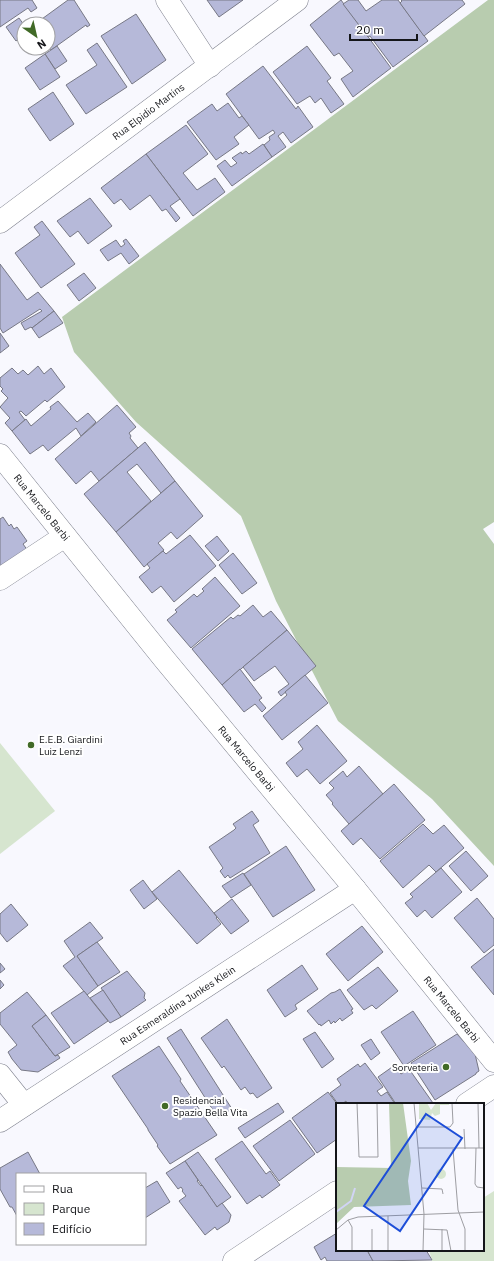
<svg xmlns="http://www.w3.org/2000/svg" width="494" height="1261" font-family="'IBM Plex Sans',sans-serif">
  <style>
    .green { fill: #d6e5cf }
    .forest { fill: #b8ccaf }
    .building { fill: #b6b9d9; stroke: #777885 }
    .lines { fill: none; stroke-linecap: round; stroke-linejoin: round }
    .minor-casing { stroke: #7e808d; stroke-width: 23 }
    .minor { stroke: #fff; stroke-width: 22 }
    .poi-dot { fill: #416a27; stroke: #fff; stroke-width: 1.5 }
    .labels { text-anchor: middle; stroke-width: 4; stroke-linejoin: round; paint-order: stroke }
    .street-label { font-size: 10px; fill: #141519; stroke: #fff }
    .poi-label { font-size: 10px; fill: #141519; stroke: #fff; text-anchor: start }
    .inset-river { fill: none; stroke: #d1d4f5; stroke-width: 2 }
    .inset-road { fill: none; stroke: #9d9da2; stroke-width: 1 }
    .view { fill: #1d4ed8; fill-opacity: 0.15; stroke: #1d4ed8; stroke-width: 2 }
    .inset-edge { fill: none; stroke: #141519; stroke-width: 2 }
  </style>
  <rect width="100%" height="100%" fill="#f8f8fe"/>
  <g class="green">
    <path d="M0,743L55,811L0,854Z"/>
    <path d="M494,1191V1261H432L429,1250H483V1198Z"/>
  </g>
  <path class="forest" d="M488,0H494V522L483,529L494,544V866L432,799L338,721L276,601L241,516L136,422L74,352L62,317Z"/>
  <g class="building">
    <path d="M0,0H32L37,8L31,12L28,8L0,27Z"/>
    <path d="M68,0H74L90,25L87,27L86,25L51,50L48,45V24H35Z"/>
    <path d="M207,0H243L219,17Z"/>
    <path d="M341,0L391,68L353,97L341,79L353,71L339,53L334,56L310,25Z"/>
    <path d="M349,0H358L366,11L382,0H398L428,41L393,67L370,36L368,37L343,4Z"/>
    <path d="M401,0H462L465,4L424,36L400,3L402,1Z"/>
    <path d="M136,14L166,60L132,84L101,36Z"/>
    <path d="M19,18L24,25V35L16,41L6,27Z"/>
    <path d="M97,43L127,87L86,114L66,85L97,65L87,50Z"/>
    <path d="M57,46L67,61L55,69L45,54Z"/>
    <path d="M307,46L331,78L327,81L344,104L331,113L321,98L315,103L310,96L297,104L273,72Z"/>
    <path d="M45,54L60,77L40,90L25,68Z"/>
    <path d="M263,66L296,109L298,106L313,127L291,143L283,132L278,136L286,147L272,157L264,145L270,140L269,137L275,133L273,130L259,139L226,94Z"/>
    <path d="M53,92L74,124L50,141L28,109Z"/>
    <path d="M228,103L239,118L242,116L249,125L234,137L239,144L216,160L187,122L212,104L217,111Z"/>
    <path d="M186,125L208,154L183,173L197,190L215,178L225,192L193,216L146,154Z"/>
    <path d="M263,144L272,157L232,186L217,166L225,160L231,167L237,163L232,158L241,152L242,154L246,151L249,154Z"/>
    <path d="M146,154L180,199L170,206L180,218L176,222L166,209L162,211L150,195L130,210L121,199L114,204L101,188Z"/>
    <path d="M90,198L112,226L88,244L78,231L70,237L57,221Z"/>
    <path d="M42,221L75,264L41,288L15,253L40,235L34,227Z"/>
    <path d="M126,239L139,256L129,264L121,253L108,261L100,250L116,240L121,247L125,244L123,241Z"/>
    <path d="M0,264L27,300L38,292L54,311L32,328L31,327L25,330L21,323L42,311L40,309L3,333L0,328Z"/>
    <path d="M84,273L96,288L79,301L67,285Z"/>
    <path d="M54,311L63,323L39,338L32,328Z"/>
    <path d="M0,333L9,346L0,353Z"/>
    <path d="M38,366L44,374L51,368L65,387L47,402L45,400L26,416L21,411L19,412L25,420L12,431L5,423L10,418L0,407L8,398L1,391L3,389L0,386V378L12,368L18,374L23,370L28,375Z"/>
    <path d="M58,401L77,422L88,413L96,422L81,436L76,428L48,451L43,445L30,454L12,431L26,419L31,426L51,409L50,407Z"/>
    <path d="M117,405L136,427L129,433L131,436L130,438L138,448L99,481L91,471L76,484L55,459Z"/>
    <path d="M145,442L175,481L161,493L137,464L127,472L151,501L116,532L84,494Z"/>
    <path d="M175,481L203,516L177,539L171,532L158,543L164,550L144,567L116,532Z"/>
    <path d="M3,517L9,526L11,524L14,529L17,527L27,541L23,544L28,551L0,569V519Z"/>
    <path d="M190,535L216,566L174,602L161,586L152,593L139,577L150,568L147,564L163,551L166,554Z"/>
    <path d="M217,536L229,551L218,561L205,546Z"/>
    <path d="M233,553L257,583L242,594L219,565Z"/>
    <path d="M215,577L240,606L191,648L167,620L177,612L175,610L194,594L197,597L204,591L202,589Z"/>
    <path d="M253,605L263,617L271,611L287,630L222,685L192,649L231,617L233,619L238,615L240,616Z"/>
    <path d="M287,630L316,666L281,696L278,692L289,684L275,666L254,681L243,667Z"/>
    <path d="M240,669L262,698L259,700L266,708L262,712L255,704L244,712L222,685Z"/>
    <path d="M305,675L328,703L282,740L263,716L287,695L285,692Z"/>
    <path d="M317,725L347,761L320,784L307,769L297,777L286,763L303,749L298,742Z"/>
    <path d="M359,766L383,794L349,824L332,804L333,803L326,795L334,788L329,783L343,771L347,777Z"/>
    <path d="M394,784L425,820L380,859L361,838L353,845L341,831Z"/>
    <path d="M252,811L259,821L253,825L270,853L230,878L228,875L225,878L220,871L223,868L209,847L234,830L236,828L233,824Z"/>
    <path d="M423,824L433,834L444,825L464,848L436,872L429,865L403,888L380,861Z"/>
    <path d="M286,846L315,890L273,917L244,874Z"/>
    <path d="M466,851L488,876L471,891L449,866Z"/>
    <path d="M441,868L462,892L432,918L425,910L417,917L405,903L413,897L410,894Z"/>
    <path d="M179,870L217,917L216,918L221,924L197,944L152,892Z"/>
    <path d="M243,873L251,885L231,898L222,886Z"/>
    <path d="M143,880L157,899L144,909L130,890Z"/>
    <path d="M477,898L494,919V945L484,953L454,918Z"/>
    <path d="M232,899L249,921L231,934L214,913Z"/>
    <path d="M11,904L28,925L7,942L0,933V914Z"/>
    <path d="M90,922L103,938L77,956L98,986L87,995L63,966L75,957L64,941Z"/>
    <path d="M362,926L383,952L348,981L326,954Z"/>
    <path d="M97,942L120,972L98,986L77,956Z"/>
    <path d="M494,949V995L471,967Z"/>
    <path d="M0,963L5,969L0,973Z"/>
    <path d="M302,965L318,989L295,1005L297,1009L285,1017L267,990Z"/>
    <path d="M378,967L398,991L376,1009L372,1005L364,1010L347,990Z"/>
    <path d="M127,971L145,993L144,998L146,1000L121,1017L101,988Z"/>
    <path d="M0,980L4,985L0,989Z"/>
    <path d="M340,989L353,1009L351,1010L353,1013L342,1021L340,1018L335,1023L334,1021L331,1024L329,1020L321,1026L320,1024L319,1025L307,1011L331,993L335,992Z"/>
    <path d="M103,990L121,1017L110,1023L90,998Z"/>
    <path d="M84,991L108,1021L74,1044L51,1013Z"/>
    <path d="M27,992L46,1015L32,1026L55,1056L58,1055L60,1058L38,1072L21,1070L12,1059L8,1052L17,1045L0,1024V1013Z"/>
    <path d="M413,1011L436,1045L404,1066L381,1032Z"/>
    <path d="M46,1015L70,1047L55,1056L32,1026Z"/>
    <path d="M227,1019L272,1088L257,1098L253,1093L250,1094L245,1087L241,1090L224,1066L222,1068L201,1038Z"/>
    <path d="M181,1029L232,1109L218,1118L167,1038Z"/>
    <path d="M315,1032L334,1059L322,1068L303,1039Z"/>
    <path d="M457,1034L475,1054L479,1071L476,1073V1074L435,1100L411,1063Z"/>
    <path d="M371,1039L380,1053L371,1060L361,1045Z"/>
    <path d="M159,1046L181,1079L180,1081L217,1135L170,1164L157,1146L158,1145L148,1130V1129L112,1076Z"/>
    <path d="M365,1063L383,1087L377,1091L381,1096L387,1092L395,1104H347L346,1101L342,1104H338L330,1093L341,1085L337,1079L358,1064L360,1067Z"/>
    <path d="M395,1065L401,1074L409,1069L433,1103L396,1104L378,1077Z"/>
    <path d="M328,1092L337,1104V1139L317,1153L292,1118Z"/>
    <path d="M278,1103L284,1112L245,1138L238,1128Z"/>
    <path d="M290,1120L315,1154L279,1181L253,1146Z"/>
    <path d="M242,1141L266,1174L270,1171L280,1185L262,1198L260,1195L247,1204L215,1159Z"/>
    <path d="M28,1152L40,1174H17V1216L12,1207H10L0,1189V1168Z"/>
    <path d="M198,1152L231,1197L217,1207L185,1161Z"/>
    <path d="M185,1161L198,1180L197,1181L201,1186L202,1185L217,1207L222,1203L231,1215L229,1222L217,1230L215,1227L205,1235L179,1201L186,1196L182,1191L183,1190L181,1187L178,1189L166,1173Z"/>
    <path d="M157,1181L170,1202L145,1218V1188Z"/>
    <path d="M337,1233V1250H367L373,1261H327L325,1257L321,1260L314,1247Z"/>
    <path d="M367,1250H426L432,1260L373,1261Z"/>
  </g>
  <g class="lines">
    <defs>
      <g id="minor">
        <path d="M167,0L210,66"/>
        <path id="s1" d="M0,222L297,0"/>
        <path id="s2" d="M0,455L165,660L355,889L494,1061"/>
        <path d="M0,579L65,536"/>
        <path d="M0,1075L24,1105"/>
        <path d="M467,1104L494,1086"/>
        <path id="s3" d="M0,1121L355,889"/>
        <path d="M234,1261L337,1192"/>
      </g>
    </defs>
    <use href="#minor" class="minor-casing"/>
    <use href="#minor" class="minor"/>
  </g>
  <g class="poi-dot">
    <circle cx="31" cy="745" r="4"/>
    <circle cx="446" cy="1067" r="4"/>
    <circle cx="165" cy="1106" r="4"/>
  </g>
  <g class="labels">
    <g class="street-label">
      <text dy="4" stroke="none"><textPath href="#s1" startOffset="185">Rua Elpidio Martins</textPath></text>
      <text dy="4" stroke="none"><textPath href="#s2" startOffset="67">Rua Marcelo Barbi</textPath></text>
      <text dy="4" stroke="none"><textPath href="#s2" startOffset="391">Rua Marcelo Barbi</textPath></text>
      <text dy="4" stroke="none"><textPath href="#s3" startOffset="212">Rua Esmeraldina Junkes Klein</textPath></text>
      <text dy="4" stroke="none"><textPath href="#s2" startOffset="715">Rua Marcelo Barbi</textPath></text>
    </g>
    <g class="poi-label">
      <text x="39" y="743">E.E.B. Giardini<tspan x="39" dy="12">Luiz Lenzi</tspan></text>
      <text x="438" y="1071" text-anchor="end">Sorveteria</text>
      <text x="173" y="1104">Residencial<tspan x="173" dy="12">Spazio Bella Vita</tspan></text>
    </g>
  </g>
  <g transform="translate(336 1103)">
    <rect width="148" height="148" fill="#f8f8fe"/>
    <path d="M83,0H91L95,7L100,0H113V2H104V11L99,13L96,10L94,17L83,16ZM100 71a5 5 0 1 1 10 0a5 5 0 1 1-10 0Z" fill="#d6e5cf"/>
    <path d="M53,0H67L75,58L72,78L75,102L18,104L0,121V64L55,65Z" fill="#b8ccaf"/>
    <path class="inset-river" d="M0,109L15,98L19,85"/>
    <path class="inset-road" d="M21,0L23,54H42L41,0M78,0L88,111L87,148M142,0L143,45M80,24H114L117,20L116,0M128,26L129,46M82,45H148M140,45L139,81L141,84L148,85M117,46L122,107L129,126V148M86,85L106,86L107,91M12,117L16,124V148M88,126L111,127L115,148M0,127L12,117L22,114L148,109M36,148V126M52,148V113M106,148V126"/>
    <path class="view" d="M90,11L126,35L64,128L28,103Z"/>
    <rect width="148" height="148" class="inset-edge"/>
  </g>
  <rect x="16" y="1173" width="130" height="72" fill="#ffffff" stroke="#a1a1a3"/>
  <rect x="24" y="1186" width="20" height="6" fill="#ffffff" stroke="#a1a1a3"/>
  <text x="52" y="1193" font-size="12" fill="#141519">Rua</text>
  <rect x="24" y="1203" width="20" height="12" fill="#d6e5cf" stroke="#a1a1a3"/>
  <text x="52" y="1213" font-size="12" fill="#141519">Parque</text>
  <rect x="24" y="1223" width="20" height="12" fill="#b6b9d9" stroke="#a1a1a3"/>
  <text x="52" y="1233" font-size="12" fill="#141519">Edifício</text>
  <g transform="translate(36 36) rotate(146)"><circle r="19" fill="#ffffff" stroke="#a1a1a3"/>
  <path d="M0-3L7 15L0 10L-7 15Z" fill="#416a27"/>
  <text y="-6" font-size="11" font-weight="bold" text-anchor="middle" fill="#141519">N</text>
  </g>
  <path d="M350 34v6h67v-6" fill="none" stroke="#141519" stroke-width="2"/>
  <text x="356" y="34" font-size="12" fill="#141519" stroke="#ffffff" stroke-width="3" paint-order="stroke">20 m</text>
</svg>
